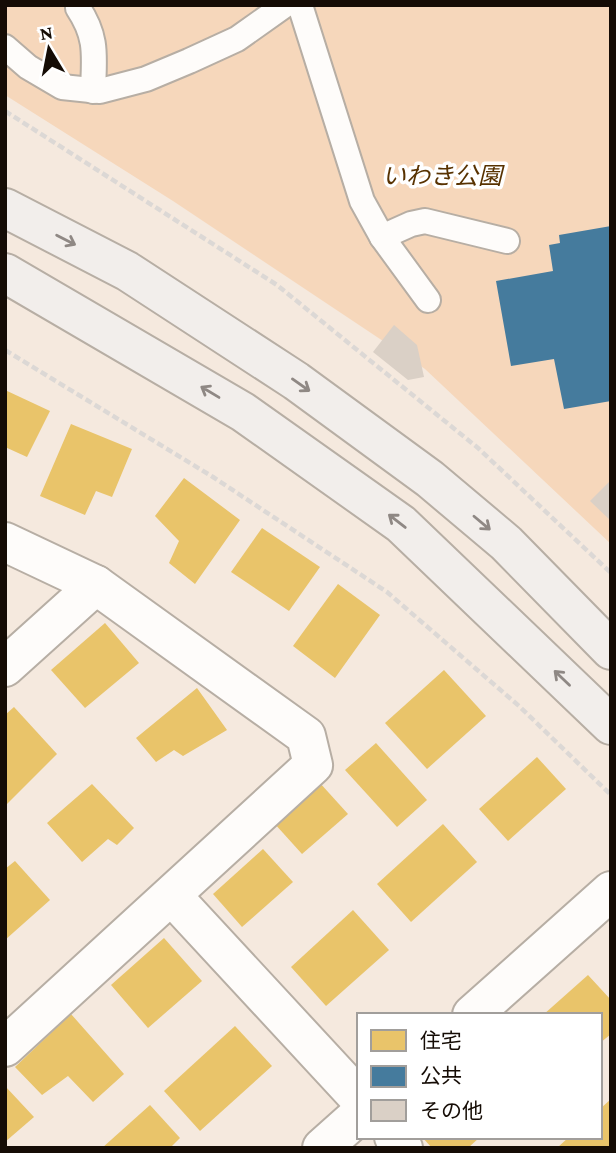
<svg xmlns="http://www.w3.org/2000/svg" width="616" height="1153" font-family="'Crimson Pro','Noto Sans JP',serif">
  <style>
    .green { fill: #f6d7bb }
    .homes { fill: #e9c46a }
    .public { fill: #457b9d }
    .building { fill: #dad0c6 }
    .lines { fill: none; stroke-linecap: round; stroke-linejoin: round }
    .lane-casing { stroke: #b7aea4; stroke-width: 28 }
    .street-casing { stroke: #b7aea4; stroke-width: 42 }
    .secondary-casing { stroke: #b7aea4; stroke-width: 42 }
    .path { stroke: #dcd8d5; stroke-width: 4.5; stroke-dasharray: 7 3.5; stroke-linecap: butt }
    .lane { stroke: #fefcfa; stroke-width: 24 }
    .street { stroke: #fefcfa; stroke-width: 38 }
    .secondary { stroke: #f2eeeb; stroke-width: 38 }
    .oneway { stroke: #8f8884 }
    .labels { text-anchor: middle; stroke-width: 7; stroke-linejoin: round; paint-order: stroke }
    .park-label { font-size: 24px; font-style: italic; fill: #583201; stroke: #fff }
  </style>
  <rect width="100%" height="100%" fill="#f5e9de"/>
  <path class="green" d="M5,5H611V544L425,369L173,201L5,95Z"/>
  <g class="homes">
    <path d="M5,390L50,411L27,457L5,447Z"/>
    <path d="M71,424L132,449L112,497L96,491L85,515L40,496Z"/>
    <path d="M184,478L240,520L195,584L169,563L179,541L155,516Z"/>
    <path d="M262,528L320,567L289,611L231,572Z"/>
    <path d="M338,584L380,615L335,678L293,646Z"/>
    <path d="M105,623L139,663L85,708L51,670Z"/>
    <path d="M444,670L486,716L427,769L385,723Z"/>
    <path d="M197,688L227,730L183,756L174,750L156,762L136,738Z"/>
    <path d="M14,707L57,754L5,806V715Z"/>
    <path d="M376,743L427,800L397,827L345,770Z"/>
    <path d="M537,757L566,789L508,841L479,809Z"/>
    <path d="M319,782L348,814L302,854L274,823Z"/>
    <path d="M92,784L134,828L117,845L108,839L82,862L47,823Z"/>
    <path d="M443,824L477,862L411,922L377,884Z"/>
    <path d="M263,849L293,882L242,927L213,894Z"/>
    <path d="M15,861L50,900L5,940V869Z"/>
    <path d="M353,910L389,950L326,1006L291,967Z"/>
    <path d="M164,938L202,981L148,1028L111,985Z"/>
    <path d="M588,975L611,1000V1034L600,1043V1015H543Z"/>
    <path d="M71,1014L124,1074L93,1102L68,1076L42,1095L15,1067Z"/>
    <path d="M235,1026L272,1066L200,1131L164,1091Z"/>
    <path d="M5,1086L34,1117L5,1142Z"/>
    <path d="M611,1099V1148H557L569,1137H600V1109Z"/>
    <path d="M150,1105L180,1138L170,1148H102Z"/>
    <path d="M422,1137H480L468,1148H432Z"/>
  </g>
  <path class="public" d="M611,226V401L564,409L554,359L511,366L496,281L553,271L549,245L560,243L559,235Z"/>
  <g class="building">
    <path d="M394,325L417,345L424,377L408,380L373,352Z"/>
    <path d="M611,480V521L590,501Z"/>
  </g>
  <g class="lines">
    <defs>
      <g id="lane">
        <path d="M300,5L362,201L382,237L428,300"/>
        <path d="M78,8C98,38 94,56 93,91"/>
        <path d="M5,47L28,67L62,87L100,91L146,79L189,61L237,39L285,5"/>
        <path d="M382,237L411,224L425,221L507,241"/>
      </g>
      <g id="street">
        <path d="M5,542L96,585L306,736L313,765L5,1047"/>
        <path d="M5,667L96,585"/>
        <path d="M172,896L359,1098"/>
        <path d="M472,1015L611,891"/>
        <path d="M394,1137L403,1148"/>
        <path d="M322,1148L359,1115"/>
      </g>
      <g id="secondary">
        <path d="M5,208L127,271L296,381L430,479L506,543L611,650"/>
        <path d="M5,273L243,412L401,524L611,725"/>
      </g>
    </defs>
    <use href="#lane" class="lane-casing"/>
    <use href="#street" class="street-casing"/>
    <use href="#secondary" class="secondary-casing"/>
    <g class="path">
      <path d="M5,111L277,285L478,448L611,573"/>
      <path d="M5,350L213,477L387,592L519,706L611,795"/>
    </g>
    <use href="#lane" class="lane"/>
    <use href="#street" class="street"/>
    <use href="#secondary" class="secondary"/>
  </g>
  <defs><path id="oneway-shaft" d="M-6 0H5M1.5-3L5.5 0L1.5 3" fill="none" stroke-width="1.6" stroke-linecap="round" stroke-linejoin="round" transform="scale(1.75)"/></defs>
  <g class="oneway">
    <use href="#oneway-shaft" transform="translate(66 240) rotate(27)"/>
    <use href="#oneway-shaft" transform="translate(301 385) rotate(35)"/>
    <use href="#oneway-shaft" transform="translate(210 392) rotate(-149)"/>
    <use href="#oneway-shaft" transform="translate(397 521) rotate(-142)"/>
    <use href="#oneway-shaft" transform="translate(482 523) rotate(40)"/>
    <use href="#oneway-shaft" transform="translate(562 678) rotate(-136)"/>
  </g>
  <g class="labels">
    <g class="park-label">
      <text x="442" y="184">いわき公園</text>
    </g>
  </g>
  <rect width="616" height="1153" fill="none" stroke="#150c05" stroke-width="14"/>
  <rect x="357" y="1013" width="245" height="126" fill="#ffffff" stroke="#a19e9b" stroke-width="2"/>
  <rect x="371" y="1030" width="35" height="21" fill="#e9c46a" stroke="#a19e9b" stroke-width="2"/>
  <text x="420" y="1048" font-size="21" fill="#150c05">住宅</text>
  <rect x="371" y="1066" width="35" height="21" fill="#457b9d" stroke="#a19e9b" stroke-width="2"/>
  <text x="420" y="1083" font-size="21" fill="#150c05">公共</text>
  <rect x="371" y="1100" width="35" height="21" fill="#dad0c6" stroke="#a19e9b" stroke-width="2"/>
  <text x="420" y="1118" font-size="21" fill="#150c05">その他</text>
  <g transform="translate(49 49) rotate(350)" stroke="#ffffff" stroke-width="5" paint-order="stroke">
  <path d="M0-5L12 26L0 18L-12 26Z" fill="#150c05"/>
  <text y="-10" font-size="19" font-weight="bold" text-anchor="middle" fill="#150c05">N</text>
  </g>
</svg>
